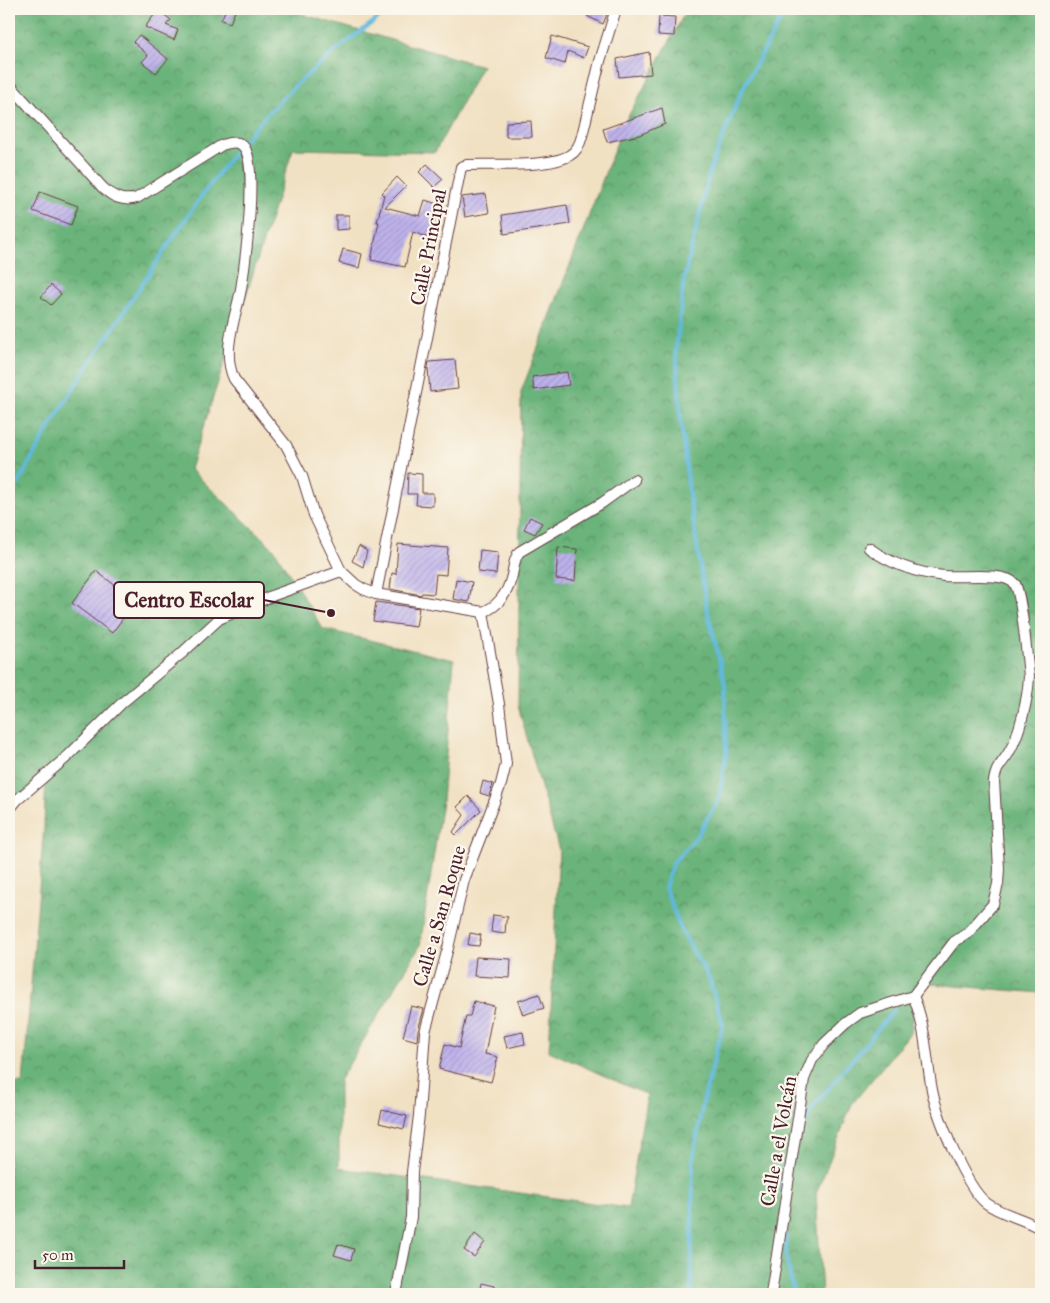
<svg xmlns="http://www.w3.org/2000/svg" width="1050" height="1303" font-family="'IM FELL Great Primer',serif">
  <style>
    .forest { fill: url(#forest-crowns); stroke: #5a6952 }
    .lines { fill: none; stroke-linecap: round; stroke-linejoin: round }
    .stream { stroke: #60b9de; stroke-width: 4 }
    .building { fill: url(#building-hatch) }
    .street-casing { stroke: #633c42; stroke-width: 12 }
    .street { stroke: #fff; stroke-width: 10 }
    .labels { text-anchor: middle; stroke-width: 4.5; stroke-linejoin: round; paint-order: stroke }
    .street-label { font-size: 20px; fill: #4a1f2b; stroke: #fbf7ec }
    .leader { fill: none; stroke: #4a1f2b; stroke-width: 2 }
    .callout-dot { fill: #4a1f2b; stroke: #fbf7ec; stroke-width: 2 }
    .callout { fill: #fbf7ec; stroke: #4a1f2b; stroke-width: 2 }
    .callout-label { font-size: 21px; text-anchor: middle; font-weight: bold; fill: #4a1f2b }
  </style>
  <defs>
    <pattern id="forest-crowns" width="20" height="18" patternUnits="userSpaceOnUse" patternTransform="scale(1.25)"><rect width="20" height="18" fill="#6ab37a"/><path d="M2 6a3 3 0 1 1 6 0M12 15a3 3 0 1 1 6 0" fill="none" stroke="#599164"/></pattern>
    <pattern id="building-hatch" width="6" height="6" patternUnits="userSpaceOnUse" patternTransform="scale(1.25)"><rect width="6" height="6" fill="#bfb3ed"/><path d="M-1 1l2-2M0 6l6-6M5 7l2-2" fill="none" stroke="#9d91c0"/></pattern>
  </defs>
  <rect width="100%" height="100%" fill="#fbf7ec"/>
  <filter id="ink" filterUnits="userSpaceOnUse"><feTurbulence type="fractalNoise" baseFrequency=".02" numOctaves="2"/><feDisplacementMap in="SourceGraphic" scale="10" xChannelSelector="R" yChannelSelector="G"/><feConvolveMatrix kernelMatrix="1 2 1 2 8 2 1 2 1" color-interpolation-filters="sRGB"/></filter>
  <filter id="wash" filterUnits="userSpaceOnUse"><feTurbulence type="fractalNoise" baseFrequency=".0096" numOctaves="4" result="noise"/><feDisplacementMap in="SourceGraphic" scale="20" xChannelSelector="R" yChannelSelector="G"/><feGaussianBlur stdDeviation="1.12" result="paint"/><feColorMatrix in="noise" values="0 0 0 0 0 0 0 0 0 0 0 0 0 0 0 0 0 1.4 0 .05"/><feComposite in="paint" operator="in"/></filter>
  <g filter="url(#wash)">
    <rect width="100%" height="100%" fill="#f1e1c3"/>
    <path class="forest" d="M9,9H284L482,66L435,152L293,149L190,469L274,549L323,629L454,660L442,801L420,946L339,1081V1168L628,1208L647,1095L549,1051L559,850L518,706L521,392L624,124L687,9H1041V993L919,983L911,1032L852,1104L816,1194L822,1294H9V1084L23,1083L44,827L46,774L9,810Z"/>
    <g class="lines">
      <g class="stream">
        <path d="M9,501C44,432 86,368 129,304C172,239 214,172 267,114C304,74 347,41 391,9"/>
        <path d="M799,1135L813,1107L894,1010"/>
        <path d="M782,1191L781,1173L788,1157"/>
        <path d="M785,1228L787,1262L794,1294"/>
        <path d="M691,1294L693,1159L703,1103L723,1025L709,978L682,932L665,888L672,864L697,836L719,799L726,754L725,684L707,608L690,501L681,423L676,350L684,279L711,167L742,90L781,19L790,9"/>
      </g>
    </g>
    <g id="blocks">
      <g class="building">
        <path d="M226,9H236L230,23L221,20Z"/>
        <path d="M591,9H609L603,24L587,16Z"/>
        <path d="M158,10L171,20L166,25L178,30L174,40L145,27Z"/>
        <path d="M659,16L675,17L674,36L658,35Z"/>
        <path d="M139,35L168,59L156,73L142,62L148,55L133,42Z"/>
        <path d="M552,36L588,47L584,58L568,51L565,64L546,58Z"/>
        <path d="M649,52L651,74L619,77L617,59Z"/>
        <path d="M662,108L665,124L639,135L607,142L603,129Z"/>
        <path d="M531,121L532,137H506V122Z"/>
        <path d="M427,164L443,179L434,187L419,172Z"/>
        <path d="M397,177L406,186L385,207L420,216L425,200L440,205L430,238L413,232L405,267L371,260L379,222H377L384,195L382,193Z"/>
        <path d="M40,192L78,206L71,225L33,211Z"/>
        <path d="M486,194L489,213L465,217L462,197Z"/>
        <path d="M567,205L570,224L504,234L502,215Z"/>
        <path d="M336,215H349V229L336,230Z"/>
        <path d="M343,249L362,254L359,268L339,263Z"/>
        <path d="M51,285L61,294L51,305L41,297Z"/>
        <path d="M455,360L458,389L430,392L428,368L429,362Z"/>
        <path d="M567,372L569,385L534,390L532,377Z"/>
        <path d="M408,473L422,474V493H433V506L416,505L417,494H407Z"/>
        <path d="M530,517L542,523L535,534L524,529Z"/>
        <path d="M398,544L448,548L446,575L436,574L434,594L422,593L421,595L390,589L392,573L396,574Z"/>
        <path d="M359,546L367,551L363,567L352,561Z"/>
        <path d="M558,547L577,549L575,581L556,579Z"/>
        <path d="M480,550L498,552L496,574L478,572Z"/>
        <path d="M96,571L136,601L112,633L72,603Z"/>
        <path d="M456,579L472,582L469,602L453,599Z"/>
        <path d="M376,602L419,608L416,627L373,621Z"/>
        <path d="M483,781L493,784L489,796L480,793Z"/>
        <path d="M468,796L481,810L456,835L453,832L464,815L457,807Z"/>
        <path d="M493,915L508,917L506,921L505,934L491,932Z"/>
        <path d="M470,933L481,935L479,946L468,945Z"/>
        <path d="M476,957L511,959L510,978L474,976Z"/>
        <path d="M539,994L544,1008L523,1015L518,1001Z"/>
        <path d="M474,1001L494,1006L485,1054L498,1057L491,1082L439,1069L445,1044L459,1048L466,1016H470Z"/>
        <path d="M411,1006L424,1009L418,1030L417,1041L403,1037Z"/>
        <path d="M523,1032L525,1044L507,1048L504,1036Z"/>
        <path d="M382,1110L407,1116L404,1129L379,1123Z"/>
        <path d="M475,1234L485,1242L474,1257L464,1250Z"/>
        <path d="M338,1244L354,1249L351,1260L334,1255Z"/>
        <path d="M481,1283L494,1286L493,1294H479Z"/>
      </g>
    </g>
  </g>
  <g filter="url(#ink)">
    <use href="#blocks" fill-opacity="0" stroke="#633c42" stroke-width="1"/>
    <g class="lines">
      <defs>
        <g id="street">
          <path d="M9,84L103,188C113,197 123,202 137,198L222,145C229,143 237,140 243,146C259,161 245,265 241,289C236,317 221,351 234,379L286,445L302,476L314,515L341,571L355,584L363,589L376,594L483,612L499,704L506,764L501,784L464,880L448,948L425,1032L419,1115L412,1172L411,1217L396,1294"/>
          <path d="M376,594L461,167L467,165C492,164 550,168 570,155C577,151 580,144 582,136L600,61L616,9"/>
          <path d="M483,612C497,607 507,594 511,579C514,570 513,560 519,552L602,503L634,480"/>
          <path d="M9,810L17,800L68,756L123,702L181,654L219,619L274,595L341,571"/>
          <path d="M913,996C926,1025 926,1059 932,1090C937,1116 965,1186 986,1203C1002,1215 1024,1218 1041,1229"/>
          <path d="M771,1294L804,1079L812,1060L824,1044L845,1024L860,1013L913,996L954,942L968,933L993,904L998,884L999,869L994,781C996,767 1001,765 1008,754C1020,734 1028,699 1029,676C1027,659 1022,595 1015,584C1005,571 959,578 944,576C916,573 891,564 869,548"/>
        </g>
      </defs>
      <use href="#street" class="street-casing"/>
      <use href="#street" class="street"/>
    </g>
  </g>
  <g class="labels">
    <g class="street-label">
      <text transform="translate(428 247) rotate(-79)" y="7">Calle Principal</text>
      <text transform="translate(439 916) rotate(-74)" y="7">Calle a San Roque</text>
      <text transform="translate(778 1141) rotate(-80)" y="7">Calle a el Volcán</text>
    </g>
  </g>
  <path class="leader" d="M331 613L264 600"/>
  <circle class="callout-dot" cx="331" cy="613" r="5"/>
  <rect class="callout" x="114" y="582" width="150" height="36" rx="5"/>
  <g class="callout-label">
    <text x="189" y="607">Centro Escolar</text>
  </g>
  <rect width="1050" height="1303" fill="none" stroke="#fbf7ec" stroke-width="30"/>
  <path d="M35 1260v8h89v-8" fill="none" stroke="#4a1f2b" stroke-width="2.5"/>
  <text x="42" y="1260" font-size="15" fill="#4a1f2b" stroke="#fbf7ec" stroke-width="4" paint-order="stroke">50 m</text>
</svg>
